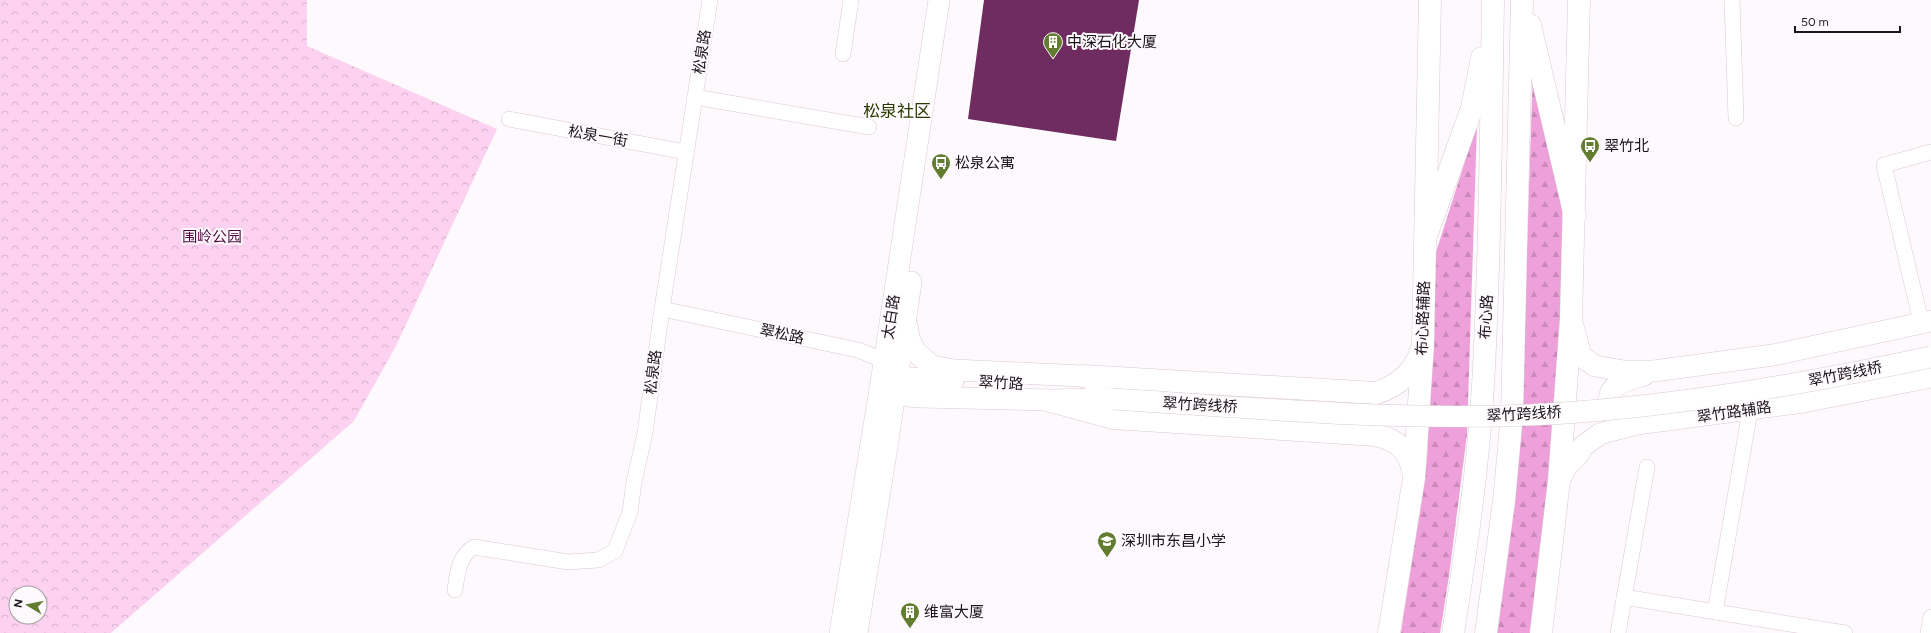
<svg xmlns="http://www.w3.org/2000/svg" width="1931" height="633" font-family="Figtree,'Noto Sans SC',sans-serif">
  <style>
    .forest { fill: url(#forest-firs) }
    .park { fill: url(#park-crowns); fill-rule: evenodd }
    .building { fill: #6e2c60 }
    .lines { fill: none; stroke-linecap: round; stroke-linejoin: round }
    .street-casing { stroke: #dbc8d6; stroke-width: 16 }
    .secondary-casing { stroke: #dbc8d6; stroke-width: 22 }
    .primary-casing { stroke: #dbc8d6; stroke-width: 23 }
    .highway-casing { stroke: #dbc8d6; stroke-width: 23 }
    .street { stroke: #fff; stroke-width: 15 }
    .secondary { stroke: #fff; stroke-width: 21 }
    .primary { stroke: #fff; stroke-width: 22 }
    .highway { stroke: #fff; stroke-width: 22 }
    .secondary-bridge-casing { stroke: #dbc8d6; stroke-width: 22; stroke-linecap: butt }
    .secondary-bridge { stroke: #fff; stroke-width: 21 }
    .labels { text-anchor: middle; stroke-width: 4; stroke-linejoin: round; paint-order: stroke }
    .poi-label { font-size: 15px; fill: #1c151a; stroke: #fdf9fc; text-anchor: start }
    .street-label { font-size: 15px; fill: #1c151a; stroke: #fdf9fc }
    .park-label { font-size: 15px; fill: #4f0c44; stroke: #fdf9fc }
    .quarter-label { font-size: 17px; fill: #293a02; stroke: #fdf9fc }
  </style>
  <defs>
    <pattern id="forest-firs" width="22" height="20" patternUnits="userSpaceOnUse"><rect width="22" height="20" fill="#eda0da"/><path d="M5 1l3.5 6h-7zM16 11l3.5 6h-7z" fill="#cb89ba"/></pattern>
    <pattern id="park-crowns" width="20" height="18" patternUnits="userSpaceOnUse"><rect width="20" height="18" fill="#fcd2f0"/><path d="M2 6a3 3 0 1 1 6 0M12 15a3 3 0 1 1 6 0" fill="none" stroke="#d7b3cd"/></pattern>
  </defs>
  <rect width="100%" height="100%" fill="#fdf9fc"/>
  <g class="forest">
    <path d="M1533,71L1570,222L1555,454L1530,633H1495L1522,392Z"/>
    <path d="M1477,124L1467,434L1449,576L1440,633H1401L1427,460L1436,252Z"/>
  </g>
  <path class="park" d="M0,0H307V46L497,129L396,346L354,421L111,633H0ZM16,593H40V617H16Z"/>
  <path class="building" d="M984,0H1139L1116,141L968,119Z"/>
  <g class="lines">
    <defs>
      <g id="street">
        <path d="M1732,0L1736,118"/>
        <path d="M843,54L851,0"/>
        <path d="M695,97L869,127"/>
        <path d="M509,119L686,152"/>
        <path d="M662,309L858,350L893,364"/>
        <path d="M1921,322L1884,165L1931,152"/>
        <path d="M455,590C457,574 459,555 474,547L568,562L598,560L615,551L630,512L634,482L645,433L662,309L710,0"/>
        <path d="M1624,597L1845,633"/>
        <path d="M1715,612L1750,411"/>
        <path d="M1618,633L1647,467"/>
        <path d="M1928,633L1931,617"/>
      </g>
      <g id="secondary">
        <path d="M1572,322L1581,356L1595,366L1624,371H1654L1773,355L1931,321"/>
        <path d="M907,326L910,341L916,352L932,366L954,370L1083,376L1099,383"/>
        <path d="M885,382L897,377L953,381"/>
        <path d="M885,386L895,395L920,397L1046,400L1113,399"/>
        <path d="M1623,422L1611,412C1603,384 1623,382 1644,375"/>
        <path d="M1559,481L1567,466L1578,455L1582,447L1600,434L1606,432L1637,424L1803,402L1931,377"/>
        <path d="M840,633L881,383L939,0"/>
        <path d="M857,633L887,447L911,282"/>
      </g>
      <g id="primary">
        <path d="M1083,376L1376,393C1396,387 1415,372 1421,351"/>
        <path d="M1046,400L1113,418L1375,435C1395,439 1409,449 1413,471"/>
        <path d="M1389,633L1414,478L1423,344L1430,0"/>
        <path d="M1541,633L1559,481L1571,319L1579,0"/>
      </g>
      <g id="highway">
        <path d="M1530,25L1575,216"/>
        <path d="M1426,236L1472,108L1482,58"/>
        <path d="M1453,633C1466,551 1478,469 1483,386C1490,258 1491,129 1493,0"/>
        <path d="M1486,633L1504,501L1512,414L1522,0"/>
      </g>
    </defs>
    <use href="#street" class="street-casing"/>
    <use href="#secondary" class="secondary-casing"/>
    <use href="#primary" class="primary-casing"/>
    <use href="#highway" class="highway-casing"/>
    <use href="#street" class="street"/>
    <use href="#secondary" class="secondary"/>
    <use href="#primary" class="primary"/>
    <use href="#highway" class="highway"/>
    <defs>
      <path id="secondary-bridge" d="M1113,399C1242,407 1372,419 1501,416C1646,412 1789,387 1931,357"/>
    </defs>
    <use href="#secondary-bridge" class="secondary-bridge-casing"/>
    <use href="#secondary-bridge" class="secondary-bridge"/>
  </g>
  <defs>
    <symbol id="building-pin" viewBox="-11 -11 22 30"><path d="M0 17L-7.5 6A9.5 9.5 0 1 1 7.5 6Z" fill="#627d30" stroke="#fdf9fc"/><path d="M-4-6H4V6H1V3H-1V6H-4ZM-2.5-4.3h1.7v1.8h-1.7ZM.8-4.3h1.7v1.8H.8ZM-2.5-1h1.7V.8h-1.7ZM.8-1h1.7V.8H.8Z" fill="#fff"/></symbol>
    <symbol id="bus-pin" viewBox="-11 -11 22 30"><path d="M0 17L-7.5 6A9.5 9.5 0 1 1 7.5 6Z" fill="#627d30" stroke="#fdf9fc"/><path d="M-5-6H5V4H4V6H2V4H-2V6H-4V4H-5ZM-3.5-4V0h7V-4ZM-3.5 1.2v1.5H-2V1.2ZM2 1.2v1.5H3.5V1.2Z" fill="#fff"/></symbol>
    <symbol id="school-pin" viewBox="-11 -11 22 30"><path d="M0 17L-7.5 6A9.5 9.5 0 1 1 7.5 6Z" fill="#627d30" stroke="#fdf9fc"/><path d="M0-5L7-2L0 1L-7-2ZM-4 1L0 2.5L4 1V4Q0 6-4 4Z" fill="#fff"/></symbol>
  </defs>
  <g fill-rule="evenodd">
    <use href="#building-pin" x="1042" y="31" width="22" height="30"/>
    <use href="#bus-pin" x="1579" y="135" width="22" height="30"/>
    <use href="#bus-pin" x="930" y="152" width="22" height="30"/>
    <use href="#school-pin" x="1096" y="530" width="22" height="30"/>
    <use href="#building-pin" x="899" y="601" width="22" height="30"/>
  </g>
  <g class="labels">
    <g class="poi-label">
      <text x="1067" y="47">中深石化大厦</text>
      <text x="1604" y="151">翠竹北</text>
      <text x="955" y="168">松泉公寓</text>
      <text x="1121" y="546">深圳市东昌小学</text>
      <text x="924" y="617">维富大厦</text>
    </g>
    <g class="street-label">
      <text transform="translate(702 52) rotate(-81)" y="5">松泉路</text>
      <text transform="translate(598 136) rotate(10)" y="5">松泉一街</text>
      <text transform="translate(891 317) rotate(-81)" y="5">太白路</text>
      <text transform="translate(1486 317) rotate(-87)" y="5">布心路</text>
      <text transform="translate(1423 318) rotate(-88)" y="5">布心路辅路</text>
      <text transform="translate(782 334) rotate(12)" y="5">翠松路</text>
      <text transform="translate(653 372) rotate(-83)" y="5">松泉路</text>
      <text transform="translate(1845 374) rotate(-11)" y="5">翠竹跨线桥</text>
      <text transform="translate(1001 383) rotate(3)" y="5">翠竹路</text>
      <text transform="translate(1200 405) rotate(3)" y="5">翠竹跨线桥</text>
      <text transform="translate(1734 412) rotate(-8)" y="5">翠竹路辅路</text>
      <text transform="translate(1524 414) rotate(-3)" y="5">翠竹跨线桥</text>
    </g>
    <g class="park-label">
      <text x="212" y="242">围岭公园</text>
    </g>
    <g class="quarter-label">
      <text x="897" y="117">松泉社区</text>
    </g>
  </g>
  <g transform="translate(28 605) rotate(280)"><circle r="19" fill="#fdf9fc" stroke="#a39ea2"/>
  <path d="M0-3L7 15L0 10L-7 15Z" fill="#627d30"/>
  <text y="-6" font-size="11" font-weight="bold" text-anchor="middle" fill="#1c151a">N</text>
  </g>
  <path d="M1795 26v6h105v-6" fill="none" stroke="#1c151a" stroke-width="2"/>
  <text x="1801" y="26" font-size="12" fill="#1c151a" stroke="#fdf9fc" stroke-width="3" paint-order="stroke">50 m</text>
</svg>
